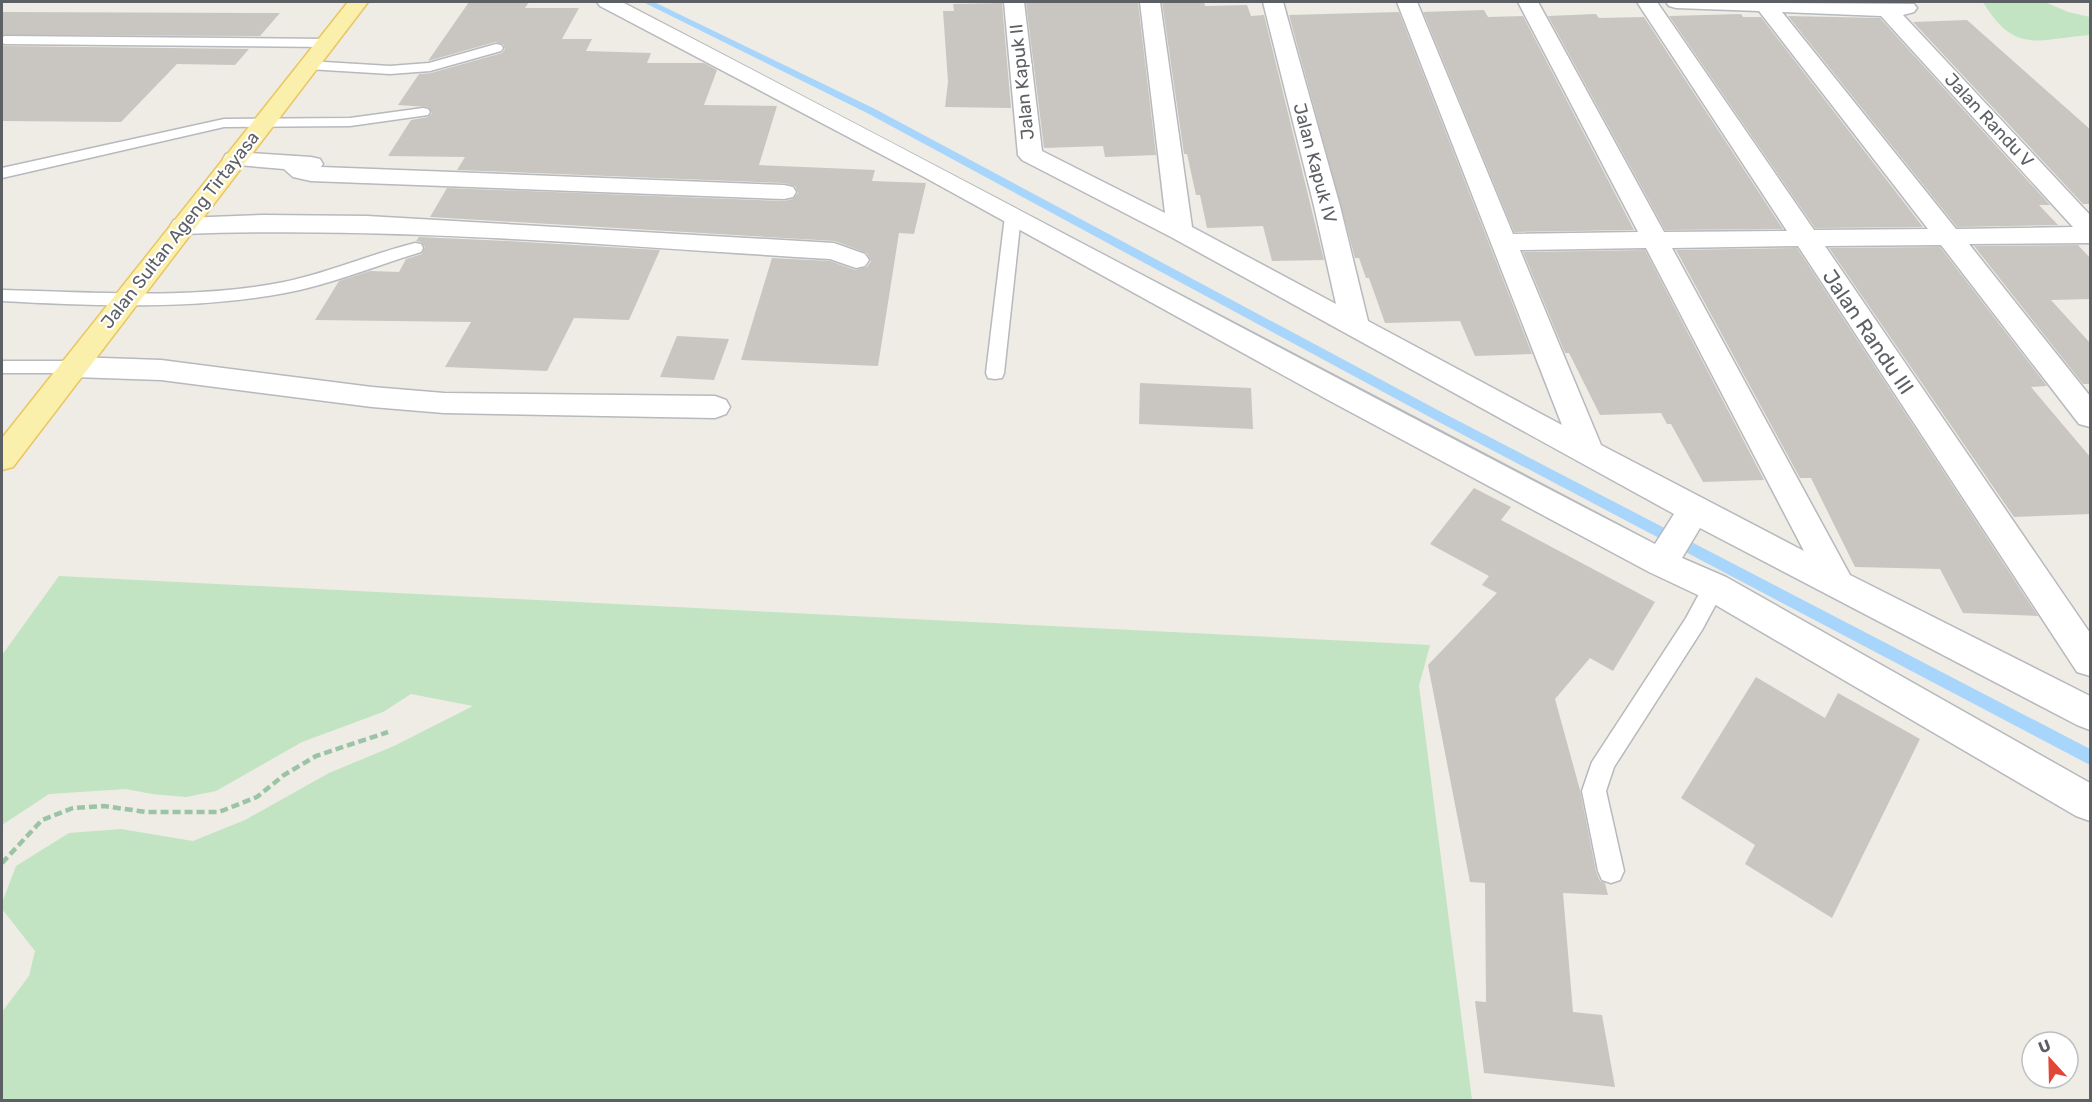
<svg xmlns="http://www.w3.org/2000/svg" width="2092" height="1102" font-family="Rubik,sans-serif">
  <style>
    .green { fill: #c2e4c2 }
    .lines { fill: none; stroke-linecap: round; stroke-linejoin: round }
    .stream { fill: #a7d5fb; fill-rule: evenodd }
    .building { fill: #c9c6c1 }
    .service-casing { stroke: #b6b9bd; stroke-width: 3 }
    .minor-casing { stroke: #b6b9bd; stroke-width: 3 }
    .primary-casing { stroke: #eac660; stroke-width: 3 }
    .path { stroke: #9bc4a7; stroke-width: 4.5; stroke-dasharray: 8 4; stroke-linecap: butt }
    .service { fill: #fff; fill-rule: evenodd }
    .minor { fill: #fff; fill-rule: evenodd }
    .primary { fill: #fbefac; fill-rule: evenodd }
    .labels { text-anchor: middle; stroke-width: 4.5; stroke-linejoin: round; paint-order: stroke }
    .far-street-label { font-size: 18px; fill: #5c5f64; stroke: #fff }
    .street-label { font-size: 21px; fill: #5c5f64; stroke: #fff }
  </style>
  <rect width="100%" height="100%" fill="#eeece4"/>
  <g class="green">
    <path d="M1983,2H2045L2068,12L2090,17V35C2038,39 2015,55 1983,2Z"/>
    <path d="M59,576L1430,645L1419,686L1472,1100H2V1012L29,976L35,951L2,909V903L16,866L69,833L121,829L193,841L245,820L329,773L394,746L473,706L411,694L383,712L302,742L216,791L186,797L152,794L126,789L49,794L2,825V655Z"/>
  </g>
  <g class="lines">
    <path class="stream" d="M643,2H654L875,109L1447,415L2090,749V765L1437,421L867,113Z"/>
  </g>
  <g class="building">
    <path d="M469,2H529L525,8H579L562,39H592L586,51L651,53L647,63H704L717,70L704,105L777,106L759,165L875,170L872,181L926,183L914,234L899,233L878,366L741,360L772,258L830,261L855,270L867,267L871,261L867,253L835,241L430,217L447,188L784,201L793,199L798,193L795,186L784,183L457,170L465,157L388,156L411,120L428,117L432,113L428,107L398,105L419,74L431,73L502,53L505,49L503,44L495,42L428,61Z"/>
    <path d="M1138,2L1156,155L1105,157L1103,146L1044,148L1026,3Z"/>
    <path d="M1162,2H1204L1205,6L1247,5L1251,16L1264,15L1324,260L1272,261L1263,226L1207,228L1200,195H1196L1187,154H1184Z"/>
    <path d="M1002,3L1011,108L945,107L948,82L943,11H954L953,4Z"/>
    <path d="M1484,10L1488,17L1523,16L1634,230L1514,232L1423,12Z"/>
    <path d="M2,12L280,13L260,36L2,35Z"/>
    <path d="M1399,12L1532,354L1475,356L1460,321L1385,323L1369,278H1366L1359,258H1355L1289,15Z"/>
    <path d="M1596,14L1599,18L1644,17L1783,229L1665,230L1548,16Z"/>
    <path d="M1741,14L1743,17H1761L1923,227L1815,228L1669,16Z"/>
    <path d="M1788,16L1880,18L2050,205H2039L2058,225L1957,227Z"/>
    <path d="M1967,20L2091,130V204H2083L1913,22Z"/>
    <path d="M2,45L5,46L249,49L235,65L177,64L121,122L2,121Z"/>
    <path d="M419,237L507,241L660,250L629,320L574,318L547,371L445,367L471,322L315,320L339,281L370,271L399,272L406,259L422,254L425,247L421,242L416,241Z"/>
    <path d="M2078,245L2091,259V299L2051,300L2091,344V384H2083L1974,246Z"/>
    <path d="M1940,247L2047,386L2031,387L2091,458V514L2014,517L1829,248Z"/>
    <path d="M1797,248L2038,616L1963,613L1940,569L1855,567L1811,478H1800L1676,250Z"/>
    <path d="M1645,250L1764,480L1703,482L1671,424H1667L1661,413L1600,415L1569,353H1565L1523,252Z"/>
    <path d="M677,336L729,339L714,380L660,377Z"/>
    <path d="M1140,383L1251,388L1253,429L1139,424Z"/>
    <path d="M1474,488L1511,507L1501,520L1655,602L1613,671L1590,658L1555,699L1580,790L1596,871L1600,881L1605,883L1608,895L1563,893L1573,1012L1602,1015L1615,1087L1484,1073L1475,1001L1486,1002L1485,883L1470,882L1428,665L1497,593L1482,585L1489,576L1430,544Z"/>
    <path d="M1756,677L1825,718L1838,693L1920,739L1832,918L1745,864L1755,845L1681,798Z"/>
  </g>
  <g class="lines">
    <defs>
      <g id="service">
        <path d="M5,36L327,39L334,43L327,47L5,44L2,43V37Z"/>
        <path d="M496,44L501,45L503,48L501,51L430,71L390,74L308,69L301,65L308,61L390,66L429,63Z"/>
        <path d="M423,108L428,109L430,112L428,115L350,126L224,127L2,178V168L224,119L350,118Z"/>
        <path d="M1013,211L1021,216L1004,373L1002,378L995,379L988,378L986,373L1005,216Z"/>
        <path d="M415,243L421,244L423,248L421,252C378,265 329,285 285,293C195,310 93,306 2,301V290C94,292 194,300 284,282C328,273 371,254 415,243Z"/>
        <path d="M2,361H74L80,363L83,367L80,371L74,373H2Z"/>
        <path d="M1714,578L1722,581L1725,587L1722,593L1702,630L1614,767L1606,791L1624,871L1620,880L1611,883L1602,880L1598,871L1582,791L1592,762L1686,618L1706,581Z"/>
      </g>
      <g id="minor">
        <path d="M597,2H622C967,180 1310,366 1655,544L1674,514L1171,237L1022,160L1018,155L1004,2H1024L1042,151L1165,213L1140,2H1160L1192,227L1336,304L1314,206L1263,2H1283L1340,206L1368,321L1562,425L1397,2H1417L1513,234L1638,232L1518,2H1538L1664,232L1787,231L1637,2H1657L1814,230L1928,229L1759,11L1676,8L1669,6L1666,2L1914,4L1917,8L1914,12L1903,15L2090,215V243L1969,244L2090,396V427L2079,424L1941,245L1825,246L2090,633V676L2077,672L1798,246L1672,248L1850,575L2090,696V730L2077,725L1700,528L1682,558L1726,577L2090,783V821L2076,816L1702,597L1649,572L1330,401L924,177L600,6ZM1782,12L1881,16L2073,227L1956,229ZM1646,248L1804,551L1601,445L1520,250Z"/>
        <path d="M235,152L311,157L320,159L323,164L321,167L784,185L793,187L796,192L793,197L784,199L311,181L293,177L284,169L226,164L223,159L226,154Z"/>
        <path d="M264,215L367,216L834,243L865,254L869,260L865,266L856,268L830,259C615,246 399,226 183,234L174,232L170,226L174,220L183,218Z"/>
        <path d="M74,357L161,360L372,387L444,393L715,396L726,400L730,407L726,414L715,418L444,413L372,407L161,380L74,377L64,374L60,367L64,360Z"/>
      </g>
      <path id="primary" d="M348,2H368L13,467L2,470V438Z"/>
    </defs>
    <use href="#service" class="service-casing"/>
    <use href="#minor" class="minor-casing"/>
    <use href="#primary" class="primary-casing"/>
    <path class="path" d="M2,863L42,820L73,808L104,806L146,812H219L257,797L284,775L316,756L388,732"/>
    <use href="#service" class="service"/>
    <use href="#minor" class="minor"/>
    <use href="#primary" class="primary"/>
  </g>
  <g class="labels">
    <g class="far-street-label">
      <text transform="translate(1022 82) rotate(-96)" y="6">Jalan Kapuk II</text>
      <text transform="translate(1989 120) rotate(47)" y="6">Jalan Randu V</text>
      <text transform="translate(1315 163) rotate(75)" y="6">Jalan Kapuk IV</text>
      <text transform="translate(180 230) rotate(-52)" y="6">Jalan Sultan Ageng Tirtayasa</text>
    </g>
    <g class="street-label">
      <text transform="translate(1868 332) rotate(56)" y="7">Jalan Randu III</text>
    </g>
  </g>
  <rect width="2092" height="1102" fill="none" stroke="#5c5f64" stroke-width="6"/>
  <g transform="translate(2050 1060) rotate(338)"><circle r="28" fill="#ffffff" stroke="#bebfc1" stroke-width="1.5"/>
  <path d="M0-4.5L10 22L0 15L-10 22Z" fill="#e14637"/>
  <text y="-9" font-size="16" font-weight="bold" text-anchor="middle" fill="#5c5f64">U</text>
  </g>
</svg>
